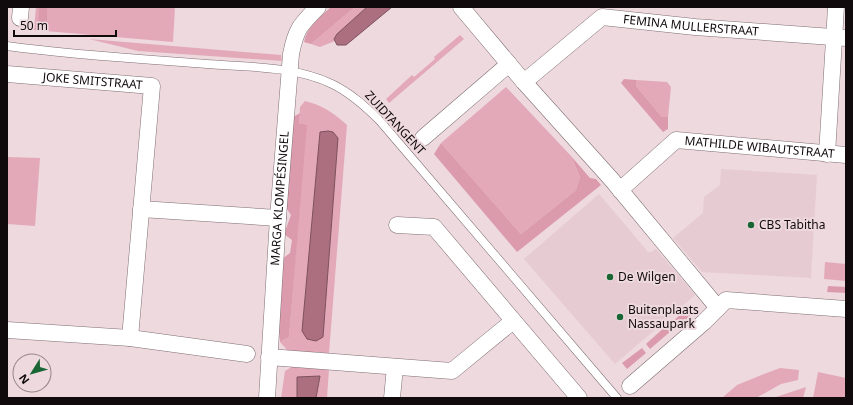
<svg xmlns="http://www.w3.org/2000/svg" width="853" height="405" font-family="'Noto Sans',sans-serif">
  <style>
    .built { fill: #e7cbd2 }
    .green { fill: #e4a9b9 }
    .forest { fill: #dc9bad }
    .water { fill: #ac6f80; stroke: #7d515d }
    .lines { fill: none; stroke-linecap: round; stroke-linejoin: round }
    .service-casing { stroke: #7f6e72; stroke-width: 9 }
    .minor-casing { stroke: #7f6e72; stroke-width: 17 }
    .service { stroke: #fff; stroke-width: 8 }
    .minor { stroke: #fff; stroke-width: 16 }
    .poi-dot { fill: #196634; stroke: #edd9de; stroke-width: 1.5 }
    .labels { text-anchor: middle; stroke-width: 4; stroke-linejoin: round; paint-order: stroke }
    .street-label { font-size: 12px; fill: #100a0c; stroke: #edd9de }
    .poi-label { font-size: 12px; fill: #100a0c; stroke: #edd9de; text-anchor: start }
  </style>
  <rect width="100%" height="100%" fill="#edd9de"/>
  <g class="built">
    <path d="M721,169L817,175L811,278L702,272L673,238L703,213L704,197L720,185Z"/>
    <path d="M599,194L649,253L656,249L695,295L615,364L524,259Z"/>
  </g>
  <g class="green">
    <path d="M36,7H175L173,42L34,30Z"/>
    <path d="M355,7H367L337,34L334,39L335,41L320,47L311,44Z"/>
    <path d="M460,35L464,39L389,103L386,99L412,75L414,77L435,59L434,57Z"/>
    <path d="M89,39L281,55L282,61L138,51Z"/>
    <path d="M636,80L667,82L671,87L668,117H662L636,86Z"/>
    <path d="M506,87L571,156L580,177L576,190L521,234L441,143Z"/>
    <path d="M305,101C322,105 334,113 347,125L329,353L288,351L280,342L289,337L306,125L299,123L300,107Z"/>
    <path d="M7,157L40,158L35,226L7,224Z"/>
    <path d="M825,262L846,264V281L824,279Z"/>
    <path d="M293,366L329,369L327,398H316L320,377H297V398H281L285,371Z"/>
    <path d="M780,368L799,370L798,380L781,384L756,398H722L737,385L759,376Z"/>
    <path d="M818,372L846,378V398H813Z"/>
    <path d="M806,387L803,398H773Z"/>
  </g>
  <g class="forest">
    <path d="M39,7H47V28H38Z"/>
    <path d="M331,7H355L311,44L304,42C307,27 320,17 331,7Z"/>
    <path d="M624,79L636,80V86L662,117H668V129L663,132L621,83Z"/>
    <path d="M300,113L299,123L307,125L289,337L280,342L278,318L282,259L290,253L292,240L284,234L291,215L285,206L290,119Z"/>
    <path d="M441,143L521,234L576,190L580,177L571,156L590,178L596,179L601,185L517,252L434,154Z"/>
    <path d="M828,286L846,287V293L827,292Z"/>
    <path d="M691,305L696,311L675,328L671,323Z"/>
    <path d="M666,326L671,331L650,349L646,344Z"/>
    <path d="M642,348L646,353L627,369L622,363Z"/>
  </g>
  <g class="water">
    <path d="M367,7H392L346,45H337L334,39L337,34Z"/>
    <path d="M328,131L333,132L338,138L323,337L316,341L307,339L302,331L320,132Z"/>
    <path d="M320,376L316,398H297V377Z"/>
  </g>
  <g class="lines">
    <defs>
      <path id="service" d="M7,46C73,55 140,59 207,64C247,67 295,66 332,84C351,93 366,107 380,121L617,398"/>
      <g id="minor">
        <path d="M461,7L524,82L612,180L718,308"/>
        <path d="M20,18L21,7"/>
        <path id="s1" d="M7,74L152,86L130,338"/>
        <path id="s2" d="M524,82L602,17L695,27L846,38"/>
        <path d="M423,138L509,64"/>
        <path d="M827,154L836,7"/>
        <path id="s3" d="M620,190L676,140L846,155"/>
        <path d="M141,209L278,218"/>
        <path d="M397,225L434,227L579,398"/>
        <path d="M7,330L130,338L247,354"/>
        <path d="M269,357L452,371L513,321"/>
        <path d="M630,386L704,322L726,300L846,309"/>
        <path id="s4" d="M267,398L278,218L291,54C296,29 300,25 318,7"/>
        <path d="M392,398L395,367"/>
      </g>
    </defs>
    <use href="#service" class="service-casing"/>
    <use href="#minor" class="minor-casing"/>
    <use href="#service" class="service"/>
    <use href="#minor" class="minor"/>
  </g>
  <g class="poi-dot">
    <circle cx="751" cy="225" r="4"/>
    <circle cx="610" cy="277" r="4"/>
    <circle cx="620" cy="317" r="4"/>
  </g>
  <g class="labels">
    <g class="street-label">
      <text dy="4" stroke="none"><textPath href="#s2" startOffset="191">FEMINA MULLERSTRAAT</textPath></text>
      <text dy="4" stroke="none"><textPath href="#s1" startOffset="86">JOKE SMITSTRAAT</textPath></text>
      <text transform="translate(395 123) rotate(47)" y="4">ZUIDTANGENT</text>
      <text dy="4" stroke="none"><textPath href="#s3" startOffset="159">MATHILDE WIBAUTSTRAAT</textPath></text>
      <text dy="4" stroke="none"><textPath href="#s4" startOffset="200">MARGA KLOMPÉSINGEL</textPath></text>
    </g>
    <g class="poi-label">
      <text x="759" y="229">CBS Tabitha</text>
      <text x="618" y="281">De Wilgen</text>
      <text x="628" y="314">Buitenplaats<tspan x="628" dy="14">Nassaupark</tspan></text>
    </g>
  </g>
  <rect width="853" height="405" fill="none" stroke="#100a0c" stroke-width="16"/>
  <g transform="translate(32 373) rotate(233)"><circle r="19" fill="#edd9de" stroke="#95868a"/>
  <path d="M0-3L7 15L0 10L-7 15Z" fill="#196634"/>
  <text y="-6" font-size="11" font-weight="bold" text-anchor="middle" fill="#100a0c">N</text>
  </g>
  <path d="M14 30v6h102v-6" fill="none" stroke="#100a0c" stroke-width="2"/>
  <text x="20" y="30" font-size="12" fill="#100a0c" stroke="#edd9de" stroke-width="3" paint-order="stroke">50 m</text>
</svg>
